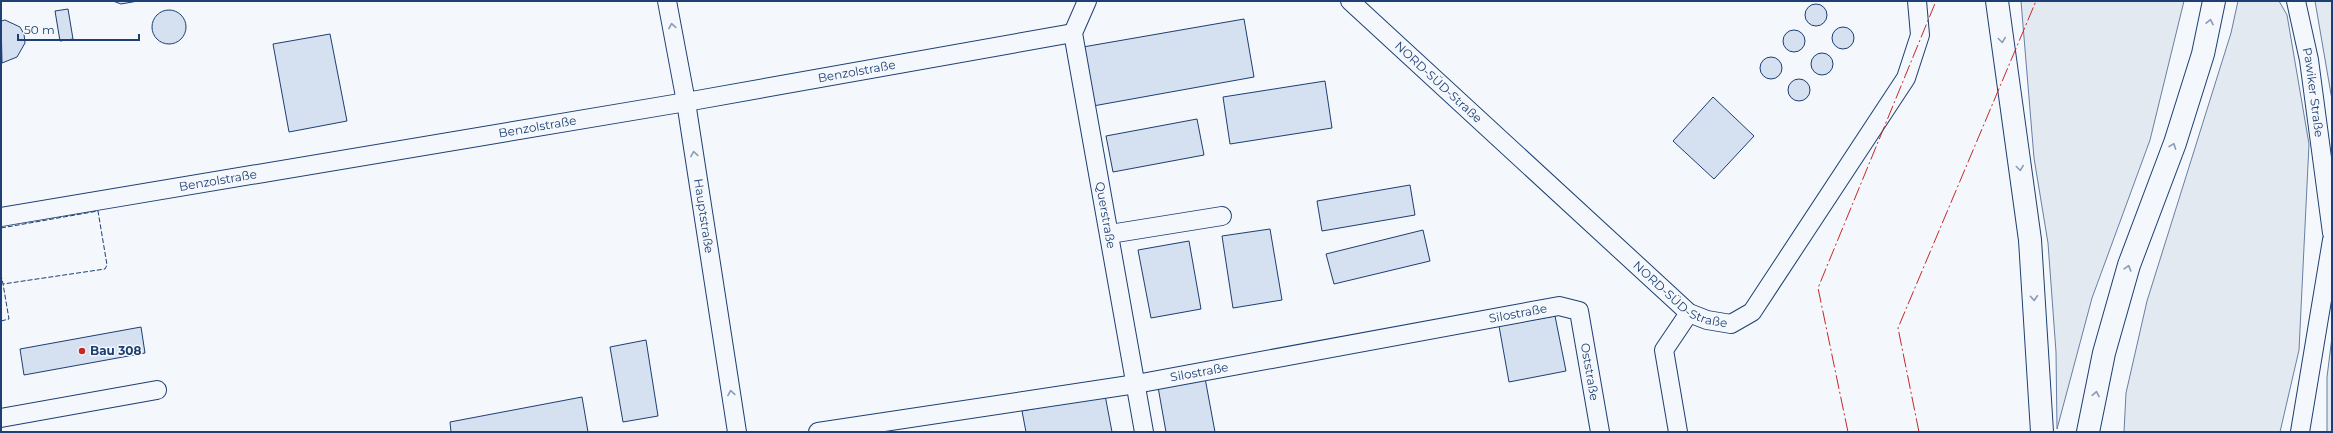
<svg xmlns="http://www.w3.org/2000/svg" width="2333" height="433" font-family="Montserrat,sans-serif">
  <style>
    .green { fill: #e3e9f0; stroke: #687fa3 }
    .building { fill: #d5e0f0; stroke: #1d3f73 }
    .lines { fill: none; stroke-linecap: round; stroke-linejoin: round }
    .minor-casing { stroke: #1d3f73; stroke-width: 20 }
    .highway-casing { stroke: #1d3f73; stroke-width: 24 }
    .minor { stroke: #f4f7fb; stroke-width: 18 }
    .highway { stroke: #f4f7fb; stroke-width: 22 }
    .fence { stroke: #1d3f73; stroke-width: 1; stroke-dasharray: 5 2; stroke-linecap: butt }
    .power { stroke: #c62828; stroke-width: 1; stroke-dasharray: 14 3 2 3; stroke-linecap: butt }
    .oneway { stroke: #889bb7 }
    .poi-dot { fill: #c62828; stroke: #f4f7fb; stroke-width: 1.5 }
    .labels { text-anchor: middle; stroke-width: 3; stroke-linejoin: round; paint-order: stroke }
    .street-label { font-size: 12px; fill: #1d3f73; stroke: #f4f7fb }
    .poi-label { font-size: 12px; font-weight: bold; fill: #1d3f73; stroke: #f4f7fb; text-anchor: start }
  </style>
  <rect width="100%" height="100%" fill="#f4f7fb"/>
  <g class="green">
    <path d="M2021,1H2184L2150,140L2092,298L2057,429L2056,352L2048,243L2034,158Z"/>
    <path d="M2238,1H2279L2287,15L2309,144L2299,350L2280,432H2124L2126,393L2147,301L2231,33Z"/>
    <path d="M2315,1H2332V100Z"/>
    <path d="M2332,337V432H2327V377Z"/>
  </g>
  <g class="building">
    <path d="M113,1H138L121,4Z"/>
    <circle cx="1816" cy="15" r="11"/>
    <path d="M68,9L73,39L60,41L55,11Z"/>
    <circle cx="169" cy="27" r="17"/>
    <path d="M1244,19L1254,77L1093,106L1083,47Z"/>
    <path d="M5,20L20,27L24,34L25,43L17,57L2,63L1,21Z"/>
    <circle cx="1843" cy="38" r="11"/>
    <circle cx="1794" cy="41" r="11"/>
    <path d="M330,34L347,121L289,132L273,44Z"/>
    <circle cx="1822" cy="64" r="11"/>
    <circle cx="1771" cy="68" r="11"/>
    <circle cx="1799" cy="90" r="11"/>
    <path d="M1325,81L1332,128L1230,144L1223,97Z"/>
    <path d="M1713,97L1754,136L1714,179L1673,141Z"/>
    <path d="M1197,119L1204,155L1113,172L1106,136Z"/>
    <path d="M1410,185L1415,215L1322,231L1317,201Z"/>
    <path d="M1270,229L1282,300L1233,308L1222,236Z"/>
    <path d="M1423,230L1430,261L1334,284L1326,254Z"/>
    <path d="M1189,241L1201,309L1151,318L1138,250Z"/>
    <path d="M1555,316L1566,371L1509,382L1499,326Z"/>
    <path d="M141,327L145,353L24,375L20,349Z"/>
    <path d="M646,340L658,416L623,422L610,347Z"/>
    <path d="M1205,378L1215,432H1166L1158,387Z"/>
    <path d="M1105,395L1112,432H1026L1022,411Z"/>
    <path d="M582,397L588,432H451L450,422Z"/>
  </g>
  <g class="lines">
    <defs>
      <g id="minor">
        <path id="s1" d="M667,1L686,102L737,432"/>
        <path id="s2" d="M1087,1L1073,33L1144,432"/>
        <path id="s3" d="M1350,1L1689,313L1707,320L1731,324L1752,312L1906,78L1920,35L1917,1"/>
        <path id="s4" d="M2296,1L2309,60L2332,233"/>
        <path id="s5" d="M1,217L686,102L1073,33"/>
        <path d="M1110,234L1222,216"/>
        <path d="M1,418L157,390"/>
        <path id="s6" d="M818,432L1136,384L1559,306L1579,311L1600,432"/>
        <path d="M1678,432L1664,350L1689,313"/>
        <path d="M2300,432L2332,240"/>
      </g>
      <g id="highway">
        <path d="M1997,1L2030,240L2042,432"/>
        <path d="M2088,432L2104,353L2129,265L2175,143L2203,54L2214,1"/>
      </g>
    </defs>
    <use href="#minor" class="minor-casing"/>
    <use href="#highway" class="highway-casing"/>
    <use href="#minor" class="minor"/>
    <use href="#highway" class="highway"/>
    <g class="fence">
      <path d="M1,228L98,211L107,265L105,269L3,284L1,275"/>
      <path d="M1,321L9,319L3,284"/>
    </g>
    <g class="power">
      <path d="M1848,432L1818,288L1936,1"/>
      <path d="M1919,432L1898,328L2036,1"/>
    </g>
  </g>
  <defs><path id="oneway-chevron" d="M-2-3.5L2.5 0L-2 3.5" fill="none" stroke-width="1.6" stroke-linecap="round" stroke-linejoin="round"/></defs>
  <g class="oneway">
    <use href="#oneway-chevron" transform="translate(2210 22) rotate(-78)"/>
    <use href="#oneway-chevron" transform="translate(672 26) rotate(-100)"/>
    <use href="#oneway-chevron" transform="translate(2002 40) rotate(82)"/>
    <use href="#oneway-chevron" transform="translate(2173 146) rotate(-70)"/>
    <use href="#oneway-chevron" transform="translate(694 154) rotate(-99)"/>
    <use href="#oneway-chevron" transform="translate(2020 168) rotate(82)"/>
    <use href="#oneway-chevron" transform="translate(2128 268) rotate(-73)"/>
    <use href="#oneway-chevron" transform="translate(2034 298) rotate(86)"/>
    <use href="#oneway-chevron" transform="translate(731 393) rotate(-99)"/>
    <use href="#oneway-chevron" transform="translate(2096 394) rotate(-79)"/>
  </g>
  <circle class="poi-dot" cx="82" cy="351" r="4"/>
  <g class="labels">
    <g class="street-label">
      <text dy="4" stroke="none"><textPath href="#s5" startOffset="868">Benzolstraße</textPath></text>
      <text dy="4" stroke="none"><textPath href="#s3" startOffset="120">NORD-SÜD-Straße</textPath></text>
      <text dy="4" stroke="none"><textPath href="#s4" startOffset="93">Pawiker Straße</textPath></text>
      <text dy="4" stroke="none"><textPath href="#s5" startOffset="544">Benzolstraße</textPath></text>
      <text dy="4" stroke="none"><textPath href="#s5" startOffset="220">Benzolstraße</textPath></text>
      <text dy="4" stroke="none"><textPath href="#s2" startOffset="220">Querstraße</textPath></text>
      <text dy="4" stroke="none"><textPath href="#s1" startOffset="218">Hauptstraße</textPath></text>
      <text dy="4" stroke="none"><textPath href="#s3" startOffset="444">NORD-SÜD-Straße</textPath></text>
      <text dy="4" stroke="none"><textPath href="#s6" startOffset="710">Silostraße</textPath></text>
      <text dy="4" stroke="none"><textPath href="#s6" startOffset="386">Silostraße</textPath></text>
      <text dy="4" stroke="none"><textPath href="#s6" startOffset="834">Oststraße</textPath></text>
    </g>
    <g class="poi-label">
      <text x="90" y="355">Bau 308</text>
    </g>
  </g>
  <rect width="2333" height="433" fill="none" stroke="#1d3f73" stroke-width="4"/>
  <path d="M18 34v6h121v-6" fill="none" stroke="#1d3f73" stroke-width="2"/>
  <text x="24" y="34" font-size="12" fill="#1d3f73" stroke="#f4f7fb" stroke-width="3" paint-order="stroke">50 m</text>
</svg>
